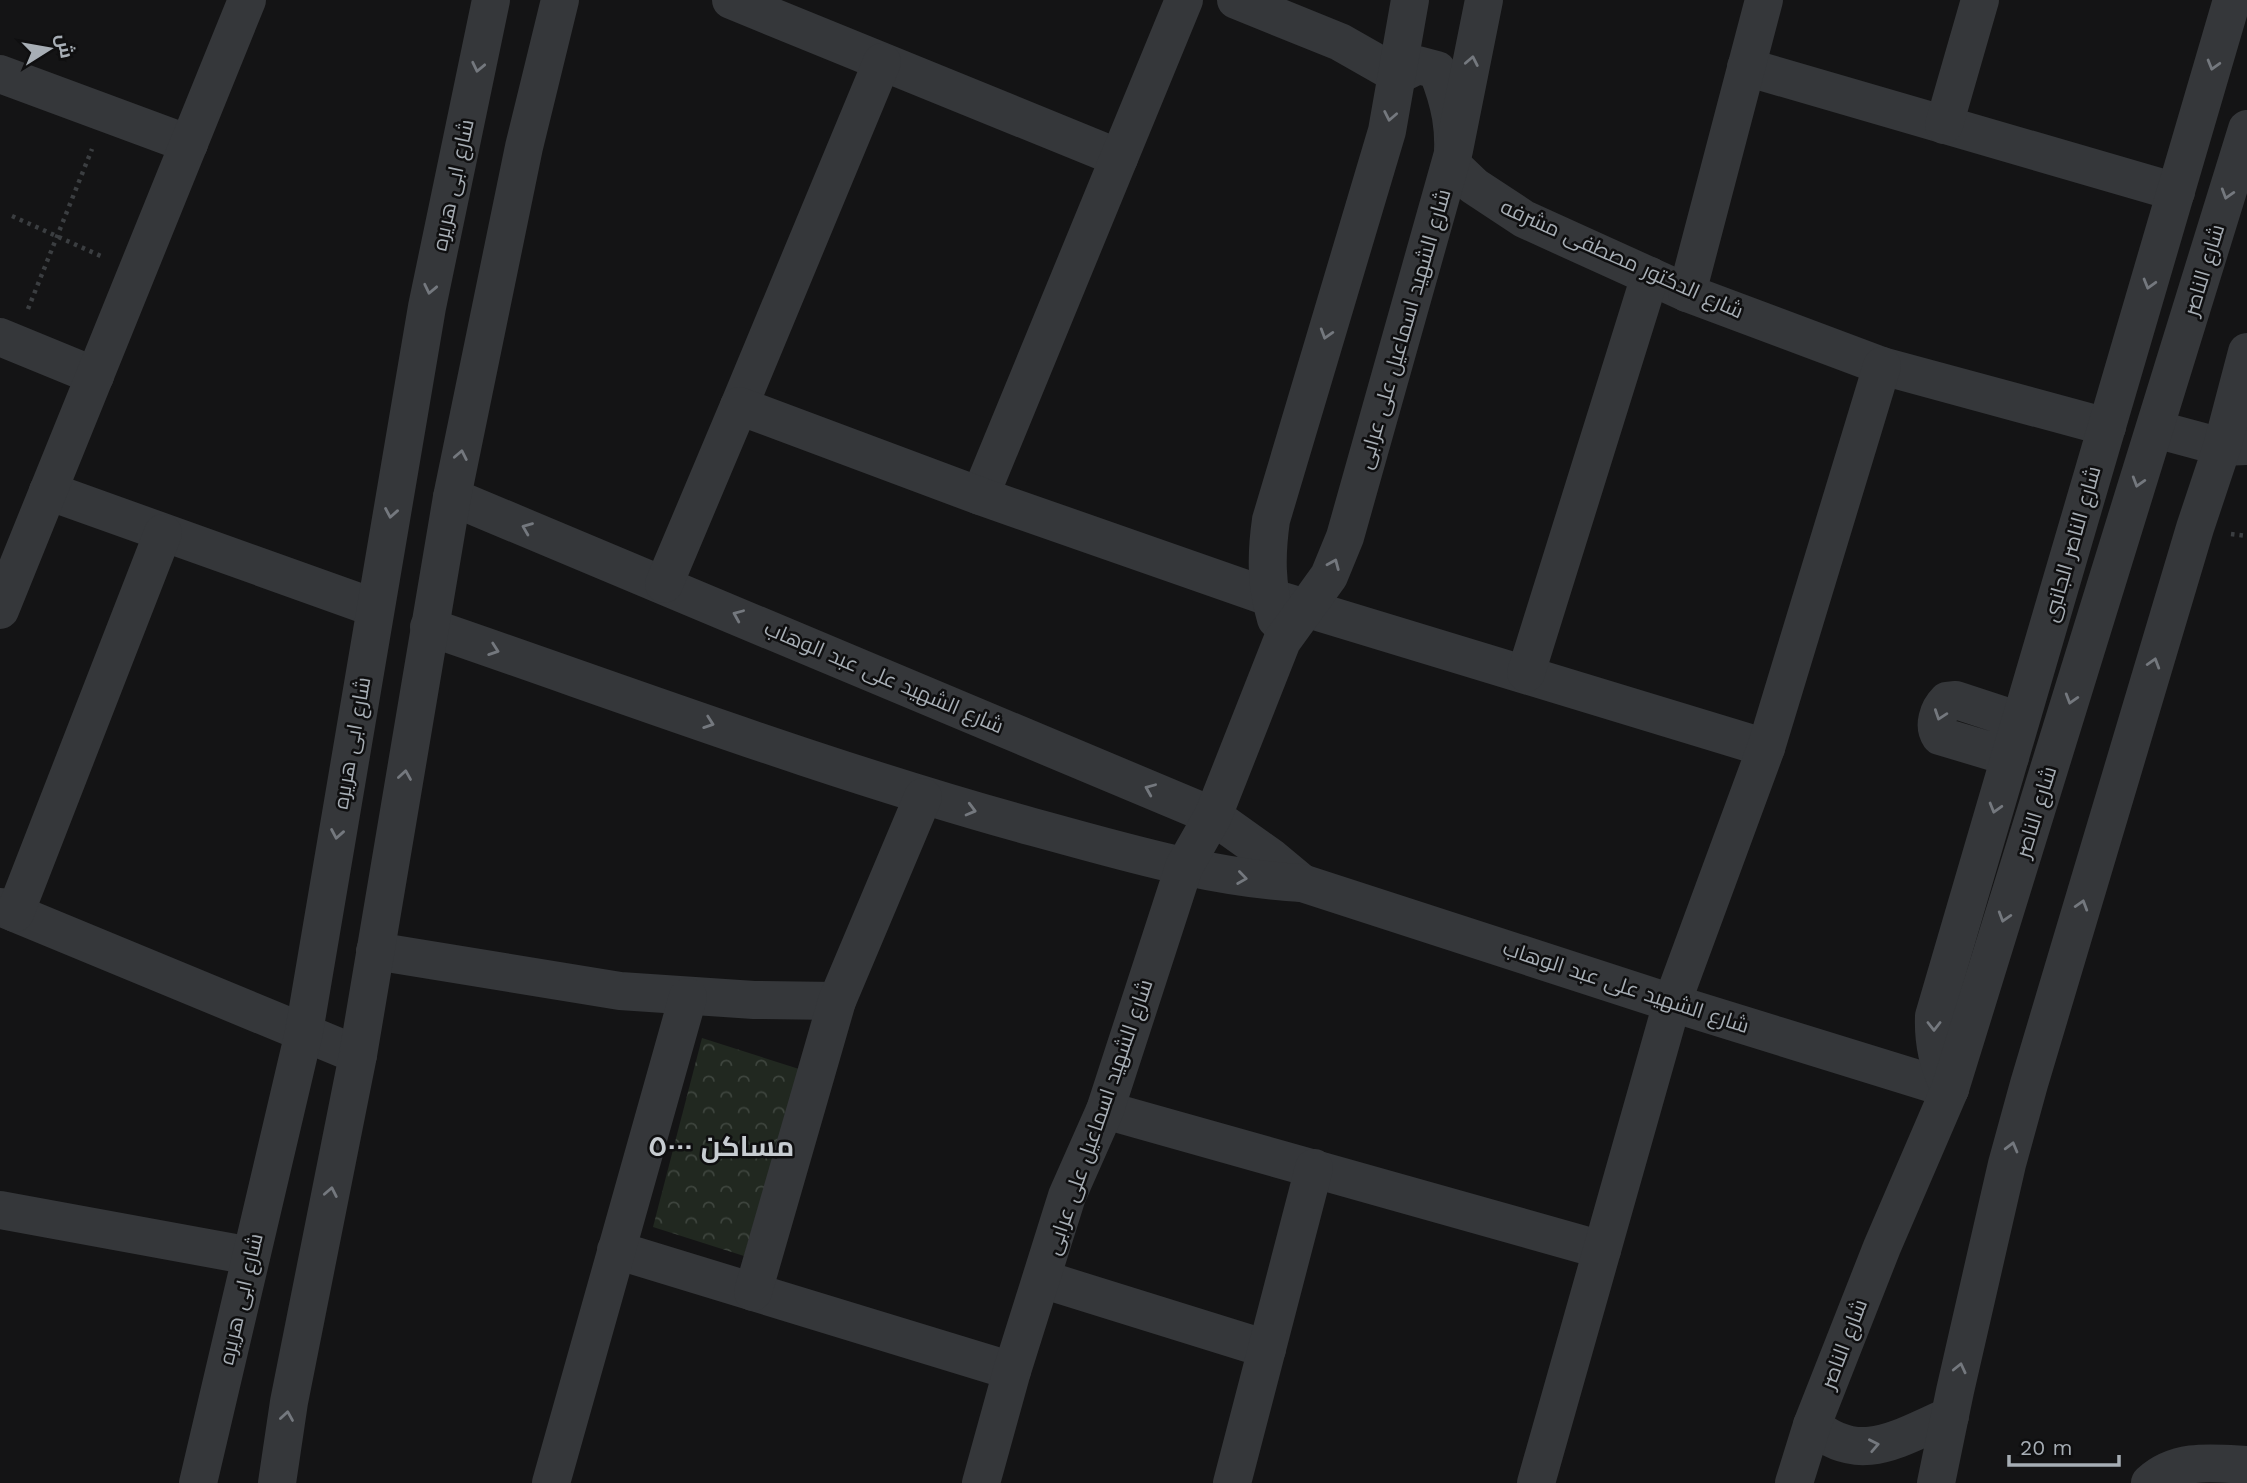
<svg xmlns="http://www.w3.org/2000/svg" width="2247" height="1483" font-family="'Work Sans',Cairo,sans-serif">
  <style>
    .park { fill: url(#park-crowns) }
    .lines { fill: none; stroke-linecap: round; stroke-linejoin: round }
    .path { stroke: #3b3e41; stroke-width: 4.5; stroke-dasharray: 3.5 5; stroke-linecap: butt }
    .minor { stroke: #35373a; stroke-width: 38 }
    .oneway { stroke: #74787e }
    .labels { text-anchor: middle; stroke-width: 5; stroke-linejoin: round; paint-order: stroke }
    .street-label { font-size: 21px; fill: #a7aeb5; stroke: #0f0f10 }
    .district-label { font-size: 28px; font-weight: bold; fill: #c7ccd1; stroke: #0f0f10 }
  </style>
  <defs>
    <pattern id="park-crowns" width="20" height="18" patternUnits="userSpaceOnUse" patternTransform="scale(1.75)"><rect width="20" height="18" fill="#212820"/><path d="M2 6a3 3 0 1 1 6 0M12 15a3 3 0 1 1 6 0" fill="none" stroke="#3e453e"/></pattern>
  </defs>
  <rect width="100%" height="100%" fill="#141415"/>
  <path class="park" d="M702,1038L799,1069L744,1256L653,1227Z"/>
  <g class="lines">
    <g class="path">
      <path d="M12,216L103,257"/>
      <path d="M28,309L92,149"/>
      <path d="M2231,534L2247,536"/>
    </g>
    <g class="minor">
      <path d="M731,0L1119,158"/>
      <path d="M1236,0L1340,42L1398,75L1418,65L1437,70C1450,102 1456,130 1452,165L1474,186L1524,219L1687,293L1882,366L2107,427"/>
      <path d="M1746,67L2176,192"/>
      <path d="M0,74L189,144"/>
      <path d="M1944,125L1980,0"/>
      <path d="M1687,293L1764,0"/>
      <path d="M0,337L95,376"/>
      <path d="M739,406L882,62"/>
      <path d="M2155,429L2222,447L2247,446"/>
      <path d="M48,491L375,608"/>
      <path d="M980,496L1184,0"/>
      <path d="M452,497L1213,816L1272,858L1302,883"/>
      <path d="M664,584L739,406L980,496L1269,597L1766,748"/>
      <path d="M0,610L247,0"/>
      <path d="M1276,619C1266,585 1266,555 1271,520L1387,131L1410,0"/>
      <path d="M429,627C630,696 829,771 1033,827C1122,851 1209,878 1302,883L1672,1003L1950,1089"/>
      <path d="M1526,673L1650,276"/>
      <path d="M2010,757L1940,736C1933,726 1938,710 1947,701L1956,700L2020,721"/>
      <path d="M0,907L358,1055"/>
      <path d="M15,913L163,533"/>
      <path d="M375,951L620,991L754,1000L837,1001"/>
      <path d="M1950,1089C1938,1064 1933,1043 1934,1016L2232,0"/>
      <path d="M1105,1110L1602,1250"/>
      <path d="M0,1210L251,1256"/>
      <path d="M616,1250L1012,1371"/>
      <path d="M1042,1279L1267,1349"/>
      <path d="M753,1292L837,1001L923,797"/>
      <path d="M1812,1425C1860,1467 1900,1437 1950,1416"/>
      <path d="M198,1483L304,1032L427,307L491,0"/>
      <path d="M277,1483L289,1402L358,1055L452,497L524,147L560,0"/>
      <path d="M551,1483L688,997"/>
      <path d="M981,1483L1012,1371L1067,1196L1105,1110L1184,867L1213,816L1282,641L1329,576L1345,537L1454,150L1484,0"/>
      <path d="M1232,1483L1314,1168"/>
      <path d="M1536,1483L1672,1003L1766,748L1882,366"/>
      <path d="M1794,1483L1812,1425L1882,1247L1950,1089L2247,129"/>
      <path d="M1936,1483L1955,1391L2007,1164L2029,1084L2195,528L2222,447L2247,352"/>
      <path d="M2150,1483C2177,1458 2213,1463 2247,1465"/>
    </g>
  </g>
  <defs><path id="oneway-chevron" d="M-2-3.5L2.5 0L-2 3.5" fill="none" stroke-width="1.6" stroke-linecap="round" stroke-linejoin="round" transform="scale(1.75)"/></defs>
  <g class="oneway">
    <use href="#oneway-chevron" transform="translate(1472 61) rotate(-79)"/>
    <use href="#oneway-chevron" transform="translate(2213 65) rotate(106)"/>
    <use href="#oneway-chevron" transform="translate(478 67) rotate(102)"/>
    <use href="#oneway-chevron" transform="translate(1390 116) rotate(101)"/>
    <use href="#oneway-chevron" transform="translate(2227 194) rotate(107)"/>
    <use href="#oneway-chevron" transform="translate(2149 284) rotate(106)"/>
    <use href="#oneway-chevron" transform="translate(430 289) rotate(102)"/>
    <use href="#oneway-chevron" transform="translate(1326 334) rotate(107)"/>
    <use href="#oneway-chevron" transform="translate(461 455) rotate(-79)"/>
    <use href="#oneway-chevron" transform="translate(2138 482) rotate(107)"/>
    <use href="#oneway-chevron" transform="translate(391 513) rotate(100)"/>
    <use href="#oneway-chevron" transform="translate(527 528) rotate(-158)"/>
    <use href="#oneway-chevron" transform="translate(1334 564) rotate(-67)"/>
    <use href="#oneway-chevron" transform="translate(738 615) rotate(-157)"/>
    <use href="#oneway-chevron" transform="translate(494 650) rotate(19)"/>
    <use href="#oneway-chevron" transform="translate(2154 663) rotate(-73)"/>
    <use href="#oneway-chevron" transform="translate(2071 699) rotate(107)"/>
    <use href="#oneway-chevron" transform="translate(1940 715) rotate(109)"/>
    <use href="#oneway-chevron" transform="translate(709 723) rotate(19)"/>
    <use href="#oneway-chevron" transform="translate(405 775) rotate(-81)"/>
    <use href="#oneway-chevron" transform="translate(1150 789) rotate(-157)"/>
    <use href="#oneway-chevron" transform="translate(1995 808) rotate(106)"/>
    <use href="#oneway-chevron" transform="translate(971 810) rotate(15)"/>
    <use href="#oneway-chevron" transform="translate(337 834) rotate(100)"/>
    <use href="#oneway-chevron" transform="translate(1242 878) rotate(8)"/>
    <use href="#oneway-chevron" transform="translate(2082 905) rotate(-73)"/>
    <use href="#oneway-chevron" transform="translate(2004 917) rotate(107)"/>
    <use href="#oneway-chevron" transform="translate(1934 1026) rotate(90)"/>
    <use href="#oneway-chevron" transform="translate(2012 1147) rotate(-75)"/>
    <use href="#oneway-chevron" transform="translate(331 1192) rotate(-79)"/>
    <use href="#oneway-chevron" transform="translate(1960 1368) rotate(-77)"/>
    <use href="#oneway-chevron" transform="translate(287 1416) rotate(-81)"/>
    <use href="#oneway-chevron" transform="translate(1874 1445) rotate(-11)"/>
  </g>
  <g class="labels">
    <g class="street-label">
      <text transform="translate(453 185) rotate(-78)" y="7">شارع ابى هريره</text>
      <text transform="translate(1622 259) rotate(24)" y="7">شارع الدكتور مصطفى مشرفه</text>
      <text transform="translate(2204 270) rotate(-73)" y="7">شارع الناصر</text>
      <text transform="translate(1404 329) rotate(-74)" y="7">شارع الشهيد اسماعيل على عرابى</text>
      <text transform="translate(2072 544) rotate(-74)" y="7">شارع الناصر الجانبى</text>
      <text transform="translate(884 677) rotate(23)" y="7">شارع الشهيد على عبد الوهاب</text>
      <text transform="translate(352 743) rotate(-80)" y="7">شارع ابى هريره</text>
      <text transform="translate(2036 812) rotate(-73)" y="7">شارع الناصر</text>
      <text transform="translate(1626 987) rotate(18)" y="7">شارع الشهيد على عبد الوهاب</text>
      <text transform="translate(1099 1117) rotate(-71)" y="7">شارع الشهيد اسماعيل على عرابى</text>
      <text transform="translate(241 1299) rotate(-77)" y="7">شارع ابى هريره</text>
      <text transform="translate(1844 1344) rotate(-69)" y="7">شارع الناصر</text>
    </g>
    <g class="district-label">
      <text x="721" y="1156">مساكن ٥٠٠٠</text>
    </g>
  </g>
  <g transform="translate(49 49) rotate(79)" stroke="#0f0f10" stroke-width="5" paint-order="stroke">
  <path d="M0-5L12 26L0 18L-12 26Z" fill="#a7aeb5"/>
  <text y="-10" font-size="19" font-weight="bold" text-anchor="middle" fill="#a7aeb5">ش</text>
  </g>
  <path d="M2009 1455v10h110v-10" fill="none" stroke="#a7aeb5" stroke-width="3.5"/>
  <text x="2020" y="1455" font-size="21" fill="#a7aeb5" stroke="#0f0f10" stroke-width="5" paint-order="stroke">20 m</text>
</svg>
